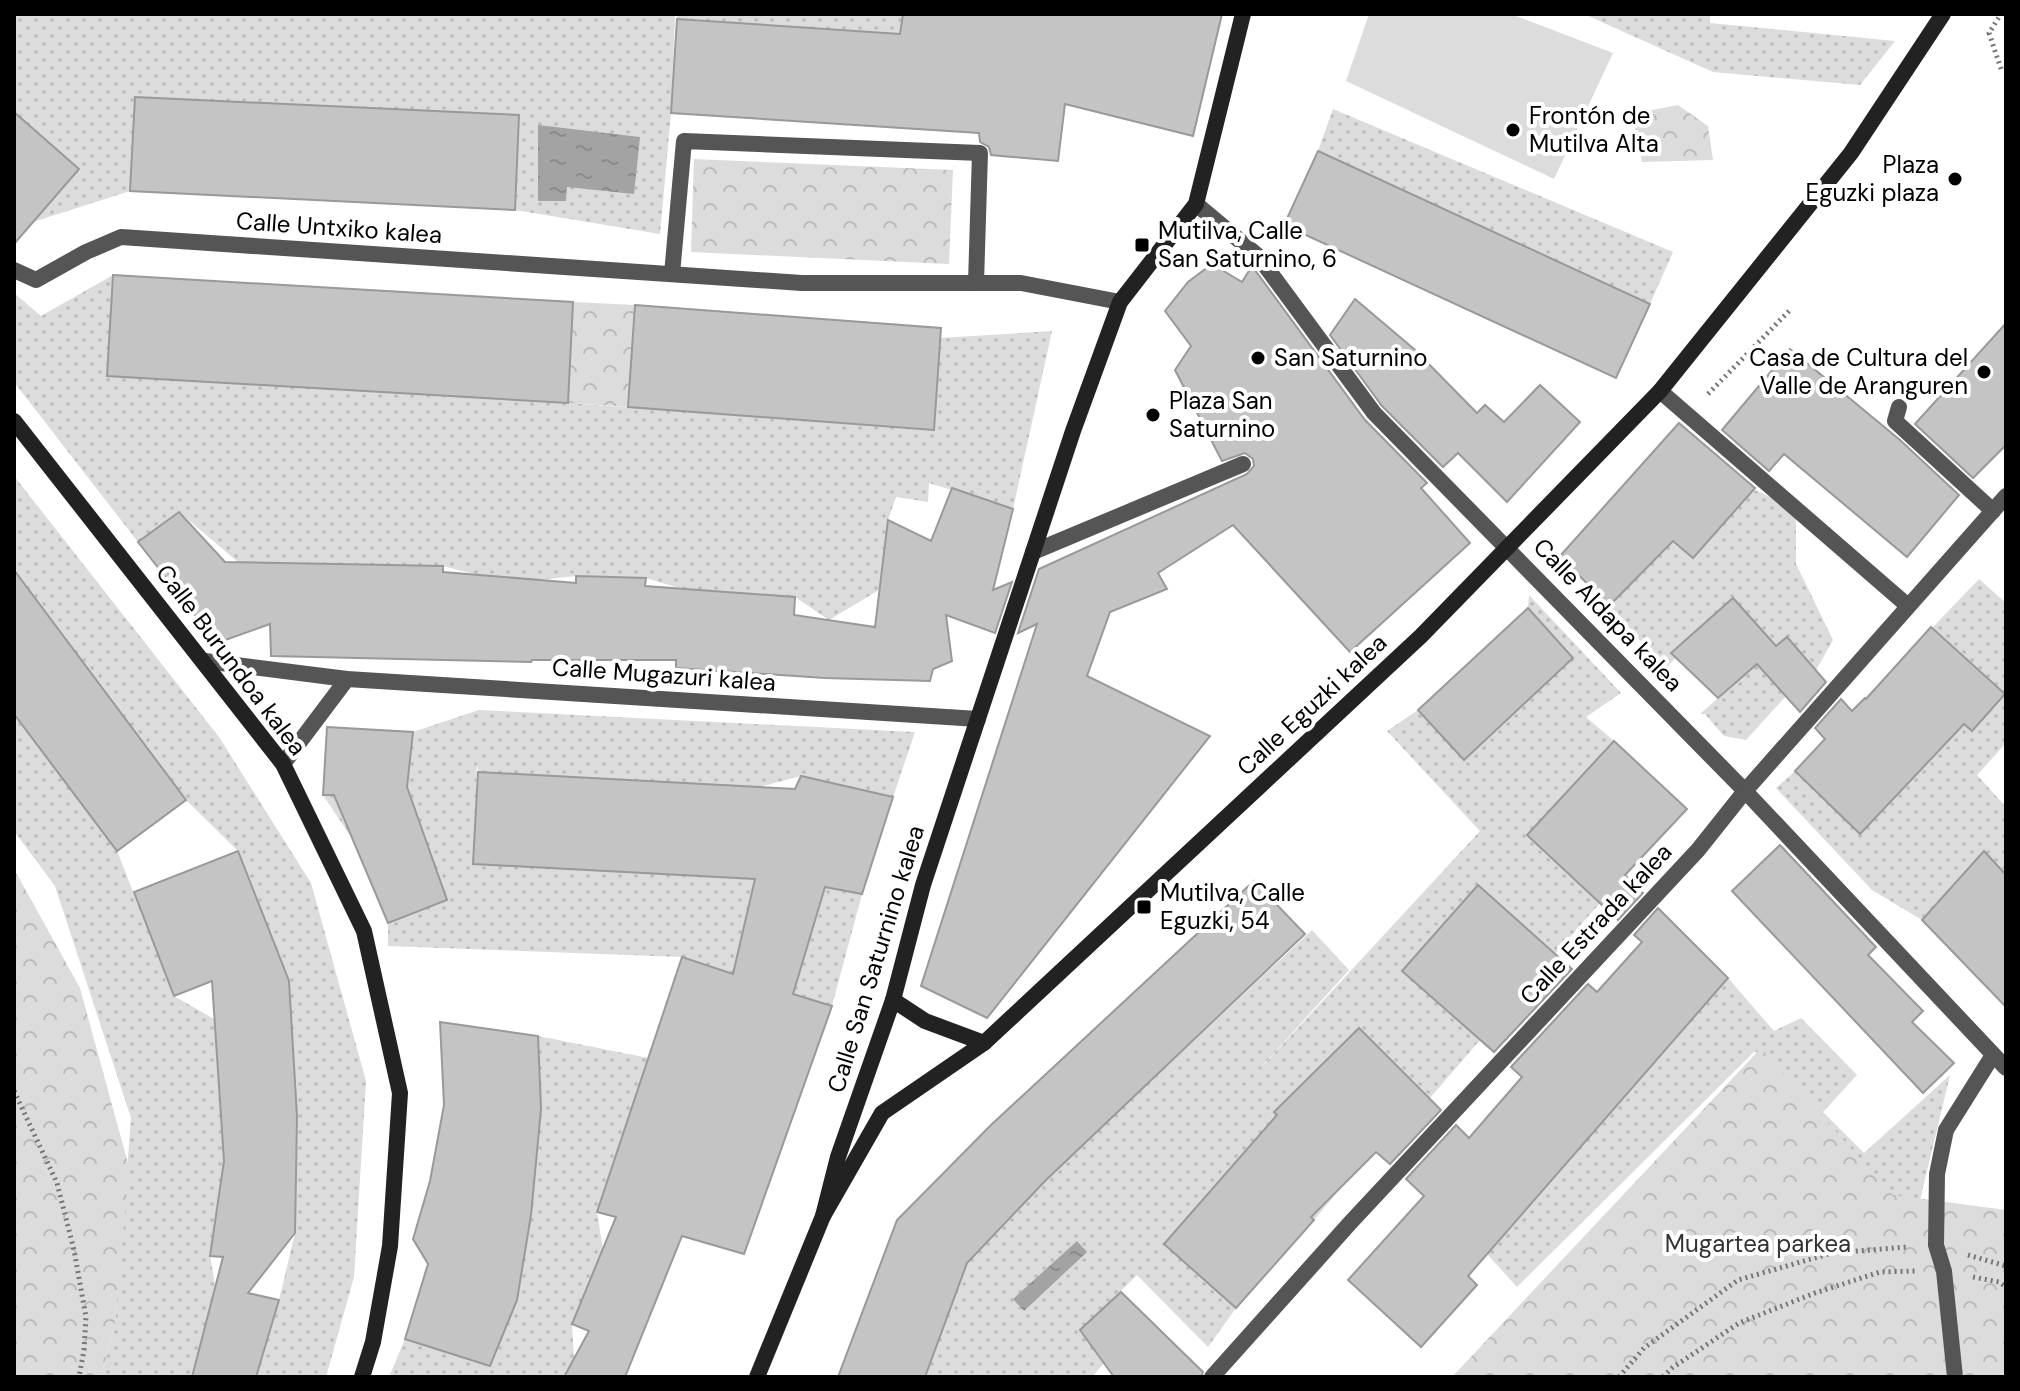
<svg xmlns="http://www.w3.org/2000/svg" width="2020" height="1391" font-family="'DM Sans',sans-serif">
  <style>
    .grass { fill: url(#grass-dots) }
    .park { fill: url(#park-crowns) }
    .pitch { fill: #dcdcdc }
    .water { fill: url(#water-ripples) }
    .building { fill: #c4c4c4; stroke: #999; stroke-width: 2 }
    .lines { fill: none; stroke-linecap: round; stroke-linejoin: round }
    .path { stroke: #777; stroke-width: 5; stroke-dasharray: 2 4; stroke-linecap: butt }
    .street { stroke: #555; stroke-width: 16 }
    .secondary { stroke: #222; stroke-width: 16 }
    .poi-dot { fill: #000; stroke: #fff; stroke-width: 3 }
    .labels { text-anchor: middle; stroke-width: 8; stroke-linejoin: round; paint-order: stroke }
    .poi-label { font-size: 24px; fill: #000; stroke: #fff; text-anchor: start }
    .street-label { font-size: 24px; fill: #000; stroke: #fff }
    .park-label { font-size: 24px; fill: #333; stroke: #fff }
  </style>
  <defs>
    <pattern id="grass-dots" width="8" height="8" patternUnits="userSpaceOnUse" patternTransform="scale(2)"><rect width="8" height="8" fill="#dcdcdc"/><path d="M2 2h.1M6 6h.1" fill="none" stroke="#bbb" stroke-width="1.8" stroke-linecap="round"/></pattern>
    <pattern id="park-crowns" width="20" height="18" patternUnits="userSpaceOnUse" patternTransform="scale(2)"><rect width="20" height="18" fill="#dcdcdc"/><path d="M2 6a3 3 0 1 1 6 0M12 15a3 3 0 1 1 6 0" fill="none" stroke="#bbb"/></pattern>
    <pattern id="water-ripples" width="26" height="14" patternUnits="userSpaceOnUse" patternTransform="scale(2)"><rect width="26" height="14" fill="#a3a3a3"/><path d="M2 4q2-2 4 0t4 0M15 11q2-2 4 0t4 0" fill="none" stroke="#8b8b8b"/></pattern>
  </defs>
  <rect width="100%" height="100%" fill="#fff"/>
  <g class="grass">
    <path d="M14,14H675L671,113L660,234L515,210L135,97L130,191L33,222L79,169L14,112Z"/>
    <path d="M677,14H903L900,34L677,19Z"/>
    <path d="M1584,14H1710V23L1895,41L1860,85L1713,72Z"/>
    <path d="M1333,109L1673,252L1650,304L1318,151Z"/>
    <path d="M113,275L107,376L568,403L932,430L940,338L1052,331L1013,509L929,483L928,502L896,497L888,520L879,590L829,620L795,597L679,588L646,578L576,576L539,580L478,575L443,566L238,562L179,512L138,542L14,382V293L41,316Z"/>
    <path d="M14,476L219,737L311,883L366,1081L354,1277L326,1377H256L279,1300L295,1233L297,1116L289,993L238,851L186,800L14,570Z"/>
    <path d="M1753,489L1796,509V564L1833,640L1816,670L1787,637L1776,646L1733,598L1665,669L1609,606L1673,541L1693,558Z"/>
    <path d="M1979,579L2006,603V743L1977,775L2006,807V875L1984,851L1922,920L1872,890L1776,788L1795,771L1861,834L1930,760L1865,698Z"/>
    <path d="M1529,595L1621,693L1586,717L1614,741L1527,835L1600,903L1555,954L1477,885L1402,970L1480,1040L1430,1098L1359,1028L1274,1112L1345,1183L1314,1220L1242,1155L1164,1243L1236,1308L1208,1347L1137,1275L1081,1330L1104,1363L1092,1377H925L967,1263L1046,1180L1312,930L1349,970L1247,1083L1480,831L1387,731L1418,710L1465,760L1572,659L1528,608Z"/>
    <path d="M1757,664L1786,696L1746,740L1724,736L1705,714H1700Z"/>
    <path d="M479,710L915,732L893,797L801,776L759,787L478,772L477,761L474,864L755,879L733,974L682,957L388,946V923L446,900L416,816L353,840L323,795L405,798L413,732Z"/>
    <path d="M14,714L117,851L174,996L214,1019L224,1161L210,1255L215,1285L192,1377H101L115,1324L131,1118L55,886L14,831Z"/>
    <path d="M825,887L862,894L832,1006L793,994Z"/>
    <path d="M1728,978L1774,1031L1801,1018L1857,1075L1823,1112L1864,1153L1950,1075L1912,1234L1755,1051L1517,1287L1487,1254Z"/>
    <path d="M538,1036L648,1058L597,1212L603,1250L572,1324L574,1359L564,1377H389L405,1339L490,1366L533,1180L541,1109Z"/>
  </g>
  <g class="park">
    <path d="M1678,105L1708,126L1713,160L1642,162L1632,114Z"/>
    <path d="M694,159L953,170L949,264L691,252Z"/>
    <path d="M573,302L635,305L628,407L568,403Z"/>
    <path d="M14,869L80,988L129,1167L115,1324L101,1377H14Z"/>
    <path d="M1761,1048L1893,1195L2006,1210V1377H1452Z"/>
  </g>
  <path class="pitch" d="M1369,14H1511L1613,53L1554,179L1346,81Z"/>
  <g class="water">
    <path d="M538,125L640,137L634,194L567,187L566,201H538Z"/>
    <path d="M1077,1241L1087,1252L1024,1311L1013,1299Z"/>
  </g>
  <g class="building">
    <path d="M903,14H1222L1193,136L1065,104L1058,161L991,155L989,147L980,142L979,133L671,113L677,19L900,34Z"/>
    <path d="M135,97L519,115L515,210L130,191Z"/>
    <path d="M14,112L79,169L14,244Z"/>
    <path d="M1318,151L1650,304L1616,378L1284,225Z"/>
    <path d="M1212,264L1242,282L1252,266L1365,420L1427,483L1421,488L1470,543L1350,652L1233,525L1158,573L1167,589L1110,612L1087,676L1210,736L987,1018L921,986L1037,624L1018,633L1039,569L1247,474L1254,466L1253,459L1245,453L1222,461L1175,370L1191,346L1165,311L1188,282Z"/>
    <path d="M113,275L573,302L568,403L107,376Z"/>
    <path d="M1355,299L1414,349L1477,413L1485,405L1504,422L1540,385L1580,422L1507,502L1458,453L1443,467L1382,406L1330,335Z"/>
    <path d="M635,305L941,328L934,430L628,407Z"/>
    <path d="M2006,323V445L1973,478L1915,424Z"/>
    <path d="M1790,349L1900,440L1959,495L1907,557L1784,454L1769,471L1722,430Z"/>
    <path d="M1679,423L1755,488L1693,558L1673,541L1609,606L1560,556Z"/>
    <path d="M952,488L1013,509L993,590L1012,582L995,633L946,615L952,661L933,669L930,681L825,678L676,668V660H532L531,662L271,656L270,624L217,643L138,542L179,512L225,562L443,566V572L576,583V576L646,578L645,586L795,597L794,615L875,627L888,520L931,541Z"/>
    <path d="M14,570L186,800L117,851L14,714Z"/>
    <path d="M1733,598L1776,646L1787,637L1826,682L1800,712L1757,664L1718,698L1671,653Z"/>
    <path d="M1528,608L1573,658L1464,760L1418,710Z"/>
    <path d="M1931,627L2005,694L1972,731L1964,724L1860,834L1795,771L1825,739L1815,728L1841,699L1852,711L1865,698L1866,699Z"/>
    <path d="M327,727L413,732L407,787L447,900L388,923L334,795H323Z"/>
    <path d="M1614,741L1687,809L1625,875L1643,893L1618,920L1527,835Z"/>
    <path d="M478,772L795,789L801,776L893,797L862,894L825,887L793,994L832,1006L744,1254L682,1236L625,1377H564L589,1331L572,1324L616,1217L597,1212L682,957L733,974L755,879L473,864Z"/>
    <path d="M1780,845L1876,947L1868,955L1923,1011L1912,1022L1954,1063L1923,1093L1732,891Z"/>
    <path d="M238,851L289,981L297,1116L295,1233L248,1293L279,1300L256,1377H192L223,1257L210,1256L224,1161L212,981L174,996L134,892Z"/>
    <path d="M1984,851L2006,875V1007L1922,920Z"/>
    <path d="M1254,881L1305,934L1046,1180L967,1263L925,1377H838L897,1220L991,1125Z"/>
    <path d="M1478,885L1572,969L1494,1052L1402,971Z"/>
    <path d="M1658,908L1728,978L1468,1276L1477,1285L1421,1347L1348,1280L1424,1196L1406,1179L1456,1125L1469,1138L1522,1077L1511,1067L1588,984L1597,992L1642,942L1634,935Z"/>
    <path d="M440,1022L538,1036L541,1109L531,1215L517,1300L490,1366L405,1339L428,1264L413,1239L430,1181L444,1105Z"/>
    <path d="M1359,1028L1441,1110L1390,1164L1376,1152L1311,1217L1314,1220L1236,1308L1164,1244L1277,1115L1274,1112Z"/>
    <path d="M1121,1292L1203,1372L1201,1377H1114L1080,1330Z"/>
  </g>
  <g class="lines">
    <g class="path">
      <path d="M2001,69L1989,33L2001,14"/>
      <path d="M1708,394L1789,311"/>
      <path d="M14,1091L57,1183L74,1250L86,1317L84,1350L79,1377"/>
      <path d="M1968,1255L2006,1266"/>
      <path d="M1973,1277L1999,1282L2006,1287"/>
      <path d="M1619,1377L1644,1348L1738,1280L1832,1253L1907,1247"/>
      <path d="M1663,1377L1672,1368L1739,1323L1815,1293L1880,1272L1916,1271"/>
    </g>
    <g class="street">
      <path d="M1196,204L1258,256L1374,413L1745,791L2006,1068"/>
      <path d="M14,270L36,280L86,252L121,237L802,283H1021L1120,302"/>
      <path d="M672,274L684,141L980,153L976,283"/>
      <path d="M1660,391L1908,606"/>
      <path d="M1899,407L1895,421L1993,511"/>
      <path d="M1033,552L1243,464"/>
      <path d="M205,661L347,679L978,719"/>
      <path d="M283,764L347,679"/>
      <path d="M1212,1377L1350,1223L1698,850L1745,791L2006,496"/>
      <path d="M1955,1377L1944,1271L1936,1245L1937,1174L1946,1130L1993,1055"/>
    </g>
    <g class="secondary">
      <path d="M14,421L283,764L364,931L400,1093L390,1246L373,1342L362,1377"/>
      <path d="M893,1000L925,1021L984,1043"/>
      <path d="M823,1216L882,1113L984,1043L1421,636L1660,391L1851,153L1943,14"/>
      <path d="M757,1377L823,1216L838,1157L893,1000L923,885L1073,431L1120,302L1196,204L1243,14"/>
    </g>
  </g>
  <g class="poi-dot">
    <circle cx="1513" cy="130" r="8"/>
    <circle cx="1955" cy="179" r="8"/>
    <rect x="1134" y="237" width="16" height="16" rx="4"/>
    <circle cx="1258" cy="358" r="8"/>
    <circle cx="1984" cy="372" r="8"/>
    <circle cx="1153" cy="415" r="8"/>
    <rect x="1136" y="899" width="16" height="16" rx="4"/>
  </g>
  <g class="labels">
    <g class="poi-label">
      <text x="1529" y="124">Frontón de<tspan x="1529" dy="28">Mutilva Alta</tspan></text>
      <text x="1939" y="173" text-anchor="end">Plaza<tspan x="1939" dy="28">Eguzki plaza</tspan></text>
      <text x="1158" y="239">Mutilva, Calle<tspan x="1158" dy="28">San Saturnino, 6</tspan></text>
      <text x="1274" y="366">San Saturnino</text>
      <text x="1968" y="366" text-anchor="end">Casa de Cultura del<tspan x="1968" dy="28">Valle de Aranguren</tspan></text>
      <text x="1169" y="409">Plaza San<tspan x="1169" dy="28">Saturnino</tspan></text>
      <text x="1160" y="901">Mutilva, Calle<tspan x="1160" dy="28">Eguzki, 54</tspan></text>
    </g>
    <g class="street-label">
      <text transform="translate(339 228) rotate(4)" y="8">Calle Untxiko kalea</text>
      <text transform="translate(1608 615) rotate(46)" y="8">Calle Aldapa kalea</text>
      <text transform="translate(231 660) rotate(53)" y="8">Calle Burundoa kalea</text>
      <text transform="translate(664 675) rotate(4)" y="8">Calle Mugazuri kalea</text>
      <text transform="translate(1312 705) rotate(-43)" y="8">Calle Eguzki kalea</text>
      <text transform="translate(1596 924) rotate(-47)" y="8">Calle Estrada kalea</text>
      <text transform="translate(876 959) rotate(-73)" y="8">Calle San Saturnino kalea</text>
    </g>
    <g class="park-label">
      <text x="1758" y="1252">Mugartea parkea</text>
    </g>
  </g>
  <rect width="2020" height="1391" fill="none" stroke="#000000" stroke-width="32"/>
</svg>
